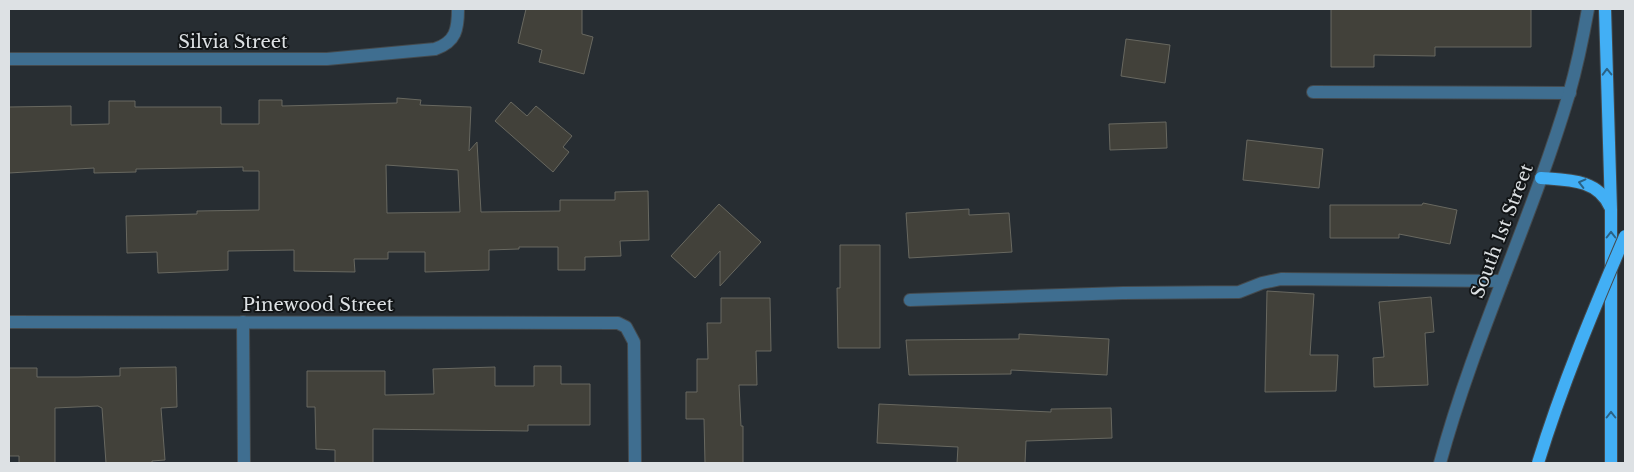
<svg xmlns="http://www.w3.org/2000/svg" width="1634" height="472" font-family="'Libre Baskerville',serif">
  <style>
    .building { fill: #42413a; stroke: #686860; fill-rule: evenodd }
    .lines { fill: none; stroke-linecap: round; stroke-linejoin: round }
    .minor-casing { stroke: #444a4e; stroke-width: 14 }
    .major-casing { stroke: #444a4e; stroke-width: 14 }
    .minor { stroke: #3f6e90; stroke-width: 12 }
    .major { stroke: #42aff5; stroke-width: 12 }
    .major-bridge-casing { stroke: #444a4e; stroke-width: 14; stroke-linecap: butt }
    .major-bridge { stroke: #42aff5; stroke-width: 12 }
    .oneway { stroke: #2a6286 }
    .labels { text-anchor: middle; stroke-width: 4; stroke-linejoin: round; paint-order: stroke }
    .street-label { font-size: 18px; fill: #dde1e4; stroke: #121517 }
  </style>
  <rect width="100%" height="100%" fill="#272d32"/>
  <g class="building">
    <path d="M526,9H582V34L593,37L584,74L539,62L542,50L518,43Z"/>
    <path d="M1331,9H1531V47H1435V56L1374,55V67H1331Z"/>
    <path d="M1126,39L1170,45L1165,83L1121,76Z"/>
    <path d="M397,98L421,100L420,105L471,107L469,151L477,142L481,212L560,211V200H615V192L648,191L649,240L620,241L621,256L585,257V270H558V247H519V249L489,250V270L425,272V252H388V259H354L355,272L294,271V250L228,251V270L158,273L157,252L127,253L126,216L197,214V211L259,210V171H243V167L136,169V172L94,173V168L9,173V107L71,106V125L109,124V101H135V107H221V124H259V100H282V106L397,103ZM386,165L458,170L460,212L387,213Z"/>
    <path d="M511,102L527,116L536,106L572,136L563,147L569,152L553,172L495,121Z"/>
    <path d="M1166,122L1167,148L1110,150L1109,124Z"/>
    <path d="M1247,140L1323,149L1319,188L1243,180Z"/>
    <path d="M1423,203L1457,210L1450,244L1399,234V238H1330V205H1422Z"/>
    <path d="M719,204L761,242L720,286V251L695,278L671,256Z"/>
    <path d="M969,209V215L1009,213L1012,252L909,258L906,213Z"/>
    <path d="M840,245H880V348H838L837,288H840Z"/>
    <path d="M1267,291L1314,294L1310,355H1338L1336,391L1265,392Z"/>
    <path d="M1431,297L1434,332L1425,333L1428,385L1374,387L1373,358L1384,357L1379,302Z"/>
    <path d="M721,298H770L771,351H756L757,385H739L741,426H743V463H705L704,419H686V392H697V359H708L707,323H721Z"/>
    <path d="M1019,334L1109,339L1107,375L1011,370V374L909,375L906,340L1019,339Z"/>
    <path d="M534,366H561V384H590V425H528V431L373,429V463H335V450L316,449L315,407H307V371H385V395L434,394L433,369L495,367V386H534Z"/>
    <path d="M176,367L177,407L161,408L165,460L152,461V463H106L102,408L98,406L55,408V463H19V456H9V368H37V377H78L120,376V368Z"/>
    <path d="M879,404L1051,412V409L1111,408L1112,438L1026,441L1025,463H957L958,447L877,443Z"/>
  </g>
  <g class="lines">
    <defs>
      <g id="minor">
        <path d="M9,59H327L435,49C456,42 458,29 458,9"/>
        <path d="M1313,92L1570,93"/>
        <path d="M910,300L1123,293L1239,292L1262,283L1281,279L1502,281"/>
        <path d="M9,322L618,323L626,327L634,342L635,463"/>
        <path d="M243,322L244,463"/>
        <path d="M1440,463C1474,337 1532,219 1569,94C1577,66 1583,37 1588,9"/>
      </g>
      <g id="major">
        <path d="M1605,9L1611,210V463"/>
        <path d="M1541,178C1568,180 1598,179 1610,207"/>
      </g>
    </defs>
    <use href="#minor" class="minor-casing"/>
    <use href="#major" class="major-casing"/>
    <use href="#minor" class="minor"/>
    <use href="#major" class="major"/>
    <defs>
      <path id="major-bridge" d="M1538,463C1562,385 1593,311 1625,236"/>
    </defs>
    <use href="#major-bridge" class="major-bridge-casing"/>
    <use href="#major-bridge" class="major-bridge"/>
  </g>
  <defs><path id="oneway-chevron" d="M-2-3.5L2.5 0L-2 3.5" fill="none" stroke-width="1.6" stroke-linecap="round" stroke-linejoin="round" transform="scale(1.25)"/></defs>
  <g class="oneway">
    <use href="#oneway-chevron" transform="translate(1607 72) rotate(-91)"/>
    <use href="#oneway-chevron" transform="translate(1582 183) rotate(-166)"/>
    <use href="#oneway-chevron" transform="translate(1611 235) rotate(-90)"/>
    <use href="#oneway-chevron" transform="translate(1611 415) rotate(-90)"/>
  </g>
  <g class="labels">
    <g class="street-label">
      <text x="233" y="48">Silvia Street</text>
      <text transform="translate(1502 231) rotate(-69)" y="6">South 1st Street</text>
      <text x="318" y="311">Pinewood Street</text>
    </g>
  </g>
  <rect width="1634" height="472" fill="none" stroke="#dde1e4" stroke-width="20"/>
</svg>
